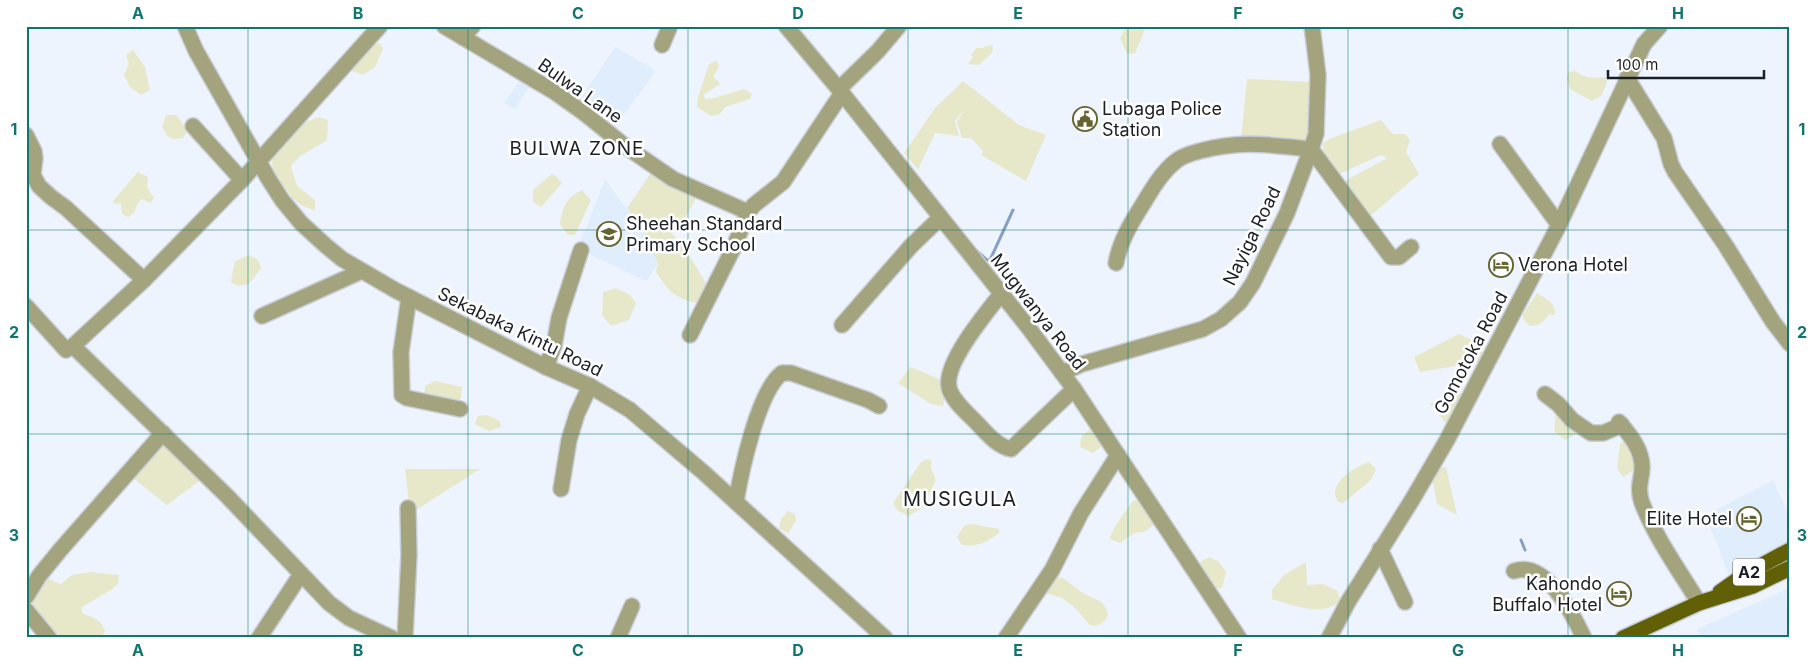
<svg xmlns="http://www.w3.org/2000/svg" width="1816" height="664" font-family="Inter,sans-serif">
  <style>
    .built { fill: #e0edfd }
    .green { fill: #e7e8ca }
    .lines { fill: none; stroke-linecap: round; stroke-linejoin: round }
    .stream { stroke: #86a0c2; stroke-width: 3 }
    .minor-casing { stroke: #c8ced6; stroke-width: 18 }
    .major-casing { stroke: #c8ced6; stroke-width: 18 }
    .minor { stroke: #a3a37d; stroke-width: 15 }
    .major { stroke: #626006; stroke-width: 15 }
    .grid { fill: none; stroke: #0f766e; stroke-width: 1; stroke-opacity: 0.55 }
    .labels { text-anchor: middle; stroke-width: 5; stroke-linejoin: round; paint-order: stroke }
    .shield { fill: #fff; stroke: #5f6268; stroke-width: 1 }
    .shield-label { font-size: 16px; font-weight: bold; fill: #1a1f27 }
    .street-label { font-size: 18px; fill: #1a1f27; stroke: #fff }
    .poi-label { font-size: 18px; fill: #1a1f27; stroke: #fff; text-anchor: start }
    .neighbourhood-label { font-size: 19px; letter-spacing: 1px; fill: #1a1f27; stroke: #fff }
    .quarter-label { font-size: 20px; letter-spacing: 1px; fill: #1a1f27; stroke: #fff }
    .neatline { fill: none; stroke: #0f766e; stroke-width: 2 }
    .grid-label { font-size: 16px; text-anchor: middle; font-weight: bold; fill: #0f766e }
  </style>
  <rect width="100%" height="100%" fill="#eef4fd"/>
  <g class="built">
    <path d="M615,47L655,70L651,78L613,129L581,105L583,95Z"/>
    <path d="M520,80L530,86L515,109L504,103Z"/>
    <path d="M605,179L662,258L646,281L578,249Z"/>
    <path d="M1773,480L1790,517V546L1729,576L1714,536L1704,516Z"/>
    <path d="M1790,588V638H1701L1697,629Z"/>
  </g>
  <g class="green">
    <path d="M1127,26H1143L1144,32L1135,53L1127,54L1120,38Z"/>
    <path d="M380,43L383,49L375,67L363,75L352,71C356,57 366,45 380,43Z"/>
    <path d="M991,45L993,47L992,53L979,65L968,64L973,57L971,55L976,48H982Z"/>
    <path d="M133,50L145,67L150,90L141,95L130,87L124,75L129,64L126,55Z"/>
    <path d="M717,60L719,67L713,77L718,81L720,84L704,94L705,99L714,98L744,89L752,94L750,99L725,107L720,114L711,116L697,107L698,97L709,64Z"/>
    <path d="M1576,71C1585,79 1594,78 1605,77L1607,82L1602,95L1592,101L1570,89L1567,79L1568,72Z"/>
    <path d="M1247,79L1317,82L1308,145L1241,138Z"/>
    <path d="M963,81L1019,125L1046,135L1026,181L981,155L983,151L971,138H962L957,122L963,111L955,121L959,136L935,133L918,170L904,153L935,108Z"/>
    <path d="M166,115H176L188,130L183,138L174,139L168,137L162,127Z"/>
    <path d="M319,117L328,120L327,140L299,157L291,166L297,186L315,200V210C289,204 292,191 274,177C274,173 272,166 272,161C275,135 298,125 319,117Z"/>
    <path d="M1381,120L1393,134H1405L1410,140L1406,152L1419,174L1368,218L1343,182L1387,158L1381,155L1337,175C1330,164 1322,155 1323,143L1329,139Z"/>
    <path d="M653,170L698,194L688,213L672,234L682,244L706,283L704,295L695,303C672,296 669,291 656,272L658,263L650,248L651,243L627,208Z"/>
    <path d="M138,172L148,177L147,187L154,198L150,203L142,199L138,202L134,213L128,217L122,214L121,203L115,204L113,201Z"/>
    <path d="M552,174L557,177L562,183L541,207L533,202V190Z"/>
    <path d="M582,190L591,200L575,235H568L560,224C563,206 565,199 582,190Z"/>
    <path d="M249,255L258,260L261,268L249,284L238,286L231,282L235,261Z"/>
    <path d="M616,288L630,295L636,303L629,320L611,326L602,315L603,292Z"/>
    <path d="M1537,293C1545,298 1558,304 1554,315L1549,314C1544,322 1539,326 1530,326L1523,319V314Z"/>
    <path d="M1459,334L1478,343L1484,355L1480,362L1420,372L1414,357Z"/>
    <path d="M911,367L948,383L943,406L931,404L898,383Z"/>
    <path d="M435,381L462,387L461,398L455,405L424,399L425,386Z"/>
    <path d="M1458,391L1463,397L1448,426L1430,404Z"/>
    <path d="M1556,412L1581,431L1565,440L1554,431Z"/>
    <path d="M487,415L500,421L501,427L489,431L475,424L478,416Z"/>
    <path d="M1090,429L1097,431L1102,446L1093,453L1080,447L1081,437Z"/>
    <path d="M1631,438L1637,468L1623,477L1617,468L1620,444Z"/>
    <path d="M161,444L166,446L199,481L167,505L129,475Z"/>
    <path d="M927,459L931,460V468L936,480L922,508L909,516L898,511L893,503L921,462Z"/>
    <path d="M1369,462L1376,469L1371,480L1343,503L1338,502C1337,499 1335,497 1335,494C1334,479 1357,466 1369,462Z"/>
    <path d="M1446,467L1457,515L1437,504L1432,478L1439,468Z"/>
    <path d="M405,469H480L416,510L409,504Z"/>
    <path d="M1136,500L1141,501L1155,524L1144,532L1134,533L1120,543L1110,539C1111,529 1126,512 1132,502Z"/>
    <path d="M788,511L795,514L796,520L788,534L779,528L781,519Z"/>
    <path d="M972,524L999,529V533C986,543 978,547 962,545L957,537L964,526Z"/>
    <path d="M1210,557L1219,562L1226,572L1222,588L1214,589L1211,582L1198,579L1195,572L1201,561Z"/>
    <path d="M1306,562L1307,585L1323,584L1338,591L1340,602C1321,617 1293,605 1272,599V590L1284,575Z"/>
    <path d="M91,572L119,575L118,584L111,590L82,607V613C92,617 102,620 105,631L101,638H93L86,635L84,638H45L32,608L34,591L46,578L61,584L72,575Z"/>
    <path d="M1055,577L1063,578L1081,592L1103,603L1108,613C1107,622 1099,627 1090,625L1073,606L1062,598L1045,593Z"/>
  </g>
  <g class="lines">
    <g class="stream">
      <path d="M976,250L987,260H990L1013,210"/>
      <path d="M1521,540L1525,550"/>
    </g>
    <defs>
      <g id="minor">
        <path d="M185,26L196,51L268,178L282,200L301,223L325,245L342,259L395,290L546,367L590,386L630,410L703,472L885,638"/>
        <path d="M444,26L553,91L584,113L625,146L673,179L748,212"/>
        <path d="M786,26L842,93L1028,327L1074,389L1239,638"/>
        <path d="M462,37L473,26"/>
        <path d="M662,45L670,26"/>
        <path d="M1627,78L1664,138L1671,164L1675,172L1726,246L1773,322L1790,344"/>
        <path d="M839,89L878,51L899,26"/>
        <path d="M193,126L242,180"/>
        <path d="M26,135L34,151L35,158L33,175L39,186L51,197L66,208L144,280"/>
        <path d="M1500,144L1559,225"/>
        <path d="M1116,263C1120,241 1131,223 1143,204C1152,189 1162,172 1176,161C1182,156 1192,153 1200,151C1242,140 1269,145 1311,149L1391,257H1399L1411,247"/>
        <path d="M1001,294C986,313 944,363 949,387C951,399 966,412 975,421C985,431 996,446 1011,449L1074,389"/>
        <path d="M409,297L401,352L402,395L407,398L460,409"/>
        <path d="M26,306L66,350L73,346L144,280L242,180L380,26"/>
        <path d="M262,316L362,271"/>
        <path d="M842,325L911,246L940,218"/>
        <path d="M690,335L733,249L748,212L754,205L783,182L842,93"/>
        <path d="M73,346L227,496L329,603L349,618L392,638"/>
        <path d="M546,367L554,346L559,318L581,250"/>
        <path d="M1062,373L1082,364L1203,329L1221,319L1240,302L1253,283L1287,213L1311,149L1316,134L1318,75L1312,26"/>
        <path d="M1545,394L1558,404L1572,420L1591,433H1603L1622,425"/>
        <path d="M1619,422C1630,435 1643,450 1642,469C1641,483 1637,488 1642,503C1656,539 1679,570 1699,603"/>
        <path d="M561,489L569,440L577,414L590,386"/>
        <path d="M736,502C741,472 758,391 782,373H791L868,400L879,406"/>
        <path d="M1380,549L1405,602"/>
        <path d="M1514,571C1547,560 1573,615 1584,638"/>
        <path d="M26,597L39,576L61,549L163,433"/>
        <path d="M26,610L49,638"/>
        <path d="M259,638L301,574"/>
        <path d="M405,638L409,555L408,508"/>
        <path d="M618,638L632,606"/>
        <path d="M1006,638L1052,570L1081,513L1118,455"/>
        <path d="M1329,638L1348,602L1412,500L1447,440L1559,225L1644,44L1660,26"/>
      </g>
      <g id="major">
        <path d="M1720,592L1747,573L1790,550"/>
        <path d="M1623,638L1699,603L1753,586L1790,568"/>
      </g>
    </defs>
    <use href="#minor" class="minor-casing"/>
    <use href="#major" class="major-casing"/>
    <use href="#minor" class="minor"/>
    <use href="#major" class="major"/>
  </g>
  <path class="grid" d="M248,26V638M468,26V638M688,26V638M908,26V638M1128,26V638M1348,26V638M1568,26V638M26,230H1790M26,434H1790"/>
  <defs>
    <symbol id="civic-ring" viewBox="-11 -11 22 22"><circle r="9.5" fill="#fff" stroke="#646431" stroke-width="1.5"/><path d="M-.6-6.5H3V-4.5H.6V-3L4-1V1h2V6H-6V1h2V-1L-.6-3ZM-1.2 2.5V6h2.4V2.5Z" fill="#646431"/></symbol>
    <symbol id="school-ring" viewBox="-11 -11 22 22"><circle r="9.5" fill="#fff" stroke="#646431" stroke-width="1.5"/><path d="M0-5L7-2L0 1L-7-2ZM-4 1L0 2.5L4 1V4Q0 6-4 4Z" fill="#646431"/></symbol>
    <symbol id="hotel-ring" viewBox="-11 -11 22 22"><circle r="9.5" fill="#fff" stroke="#646431" stroke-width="1.5"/><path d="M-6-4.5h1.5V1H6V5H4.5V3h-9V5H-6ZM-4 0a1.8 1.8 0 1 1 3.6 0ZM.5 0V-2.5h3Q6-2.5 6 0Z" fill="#646431"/></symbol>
  </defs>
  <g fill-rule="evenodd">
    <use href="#civic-ring" x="1071" y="105" width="28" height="28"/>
    <use href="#school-ring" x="595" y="220" width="28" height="28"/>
    <use href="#hotel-ring" x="1487" y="251" width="28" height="28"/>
    <use href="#hotel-ring" x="1735" y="505" width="28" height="28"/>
    <use href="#hotel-ring" x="1605" y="580" width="28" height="28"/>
  </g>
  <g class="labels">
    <rect class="shield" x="1733" y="558.5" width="32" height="27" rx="4"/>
    <g class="shield-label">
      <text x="1749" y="578">A2</text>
    </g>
    <g class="street-label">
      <text transform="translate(580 91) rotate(35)" y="6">Bulwa Lane</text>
      <text transform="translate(1252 236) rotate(-64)" y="6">Nayiga Road</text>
      <text transform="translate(1038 312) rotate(52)" y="6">Mugwanya Road</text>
      <text transform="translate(520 332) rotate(26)" y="6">Sekabaka Kintu Road</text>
      <text transform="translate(1471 353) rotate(-62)" y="6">Gomotoka Road</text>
    </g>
    <g class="poi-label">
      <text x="1102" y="115">Lubaga Police<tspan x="1102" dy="21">Station</tspan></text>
      <text x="626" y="230">Sheehan Standard<tspan x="626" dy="21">Primary School</tspan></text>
      <text x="1518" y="271">Verona Hotel</text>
      <text x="1732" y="525" text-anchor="end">Elite Hotel</text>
      <text x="1602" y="590" text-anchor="end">Kahondo<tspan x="1602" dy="21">Buffalo Hotel</tspan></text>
    </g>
    <g class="neighbourhood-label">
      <text x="577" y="155">BULWA ZONE</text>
    </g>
    <g class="quarter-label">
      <text x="960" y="506">MUSIGULA</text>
    </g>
  </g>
  <rect width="1816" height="664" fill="none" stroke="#ffffff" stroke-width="55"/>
  <path d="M1608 70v8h156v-8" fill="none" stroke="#1a1f27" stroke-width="2.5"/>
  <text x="1616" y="70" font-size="15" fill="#1a1f27" stroke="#ffffff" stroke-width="4" paint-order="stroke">100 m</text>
  <rect x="28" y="28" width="1760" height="608" class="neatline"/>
  <g class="grid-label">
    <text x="138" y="19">A</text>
    <text x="358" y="19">B</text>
    <text x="578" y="19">C</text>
    <text x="798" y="19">D</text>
    <text x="1018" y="19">E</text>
    <text x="1238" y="19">F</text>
    <text x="1458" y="19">G</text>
    <text x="1678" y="19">H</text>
    <text x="14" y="135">1</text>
    <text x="1802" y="135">1</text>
    <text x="14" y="338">2</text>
    <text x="1802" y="338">2</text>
    <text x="14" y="541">3</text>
    <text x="1802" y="541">3</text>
    <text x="138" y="656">A</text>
    <text x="358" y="656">B</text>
    <text x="578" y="656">C</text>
    <text x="798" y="656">D</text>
    <text x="1018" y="656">E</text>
    <text x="1238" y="656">F</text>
    <text x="1458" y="656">G</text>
    <text x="1678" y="656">H</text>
  </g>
</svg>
